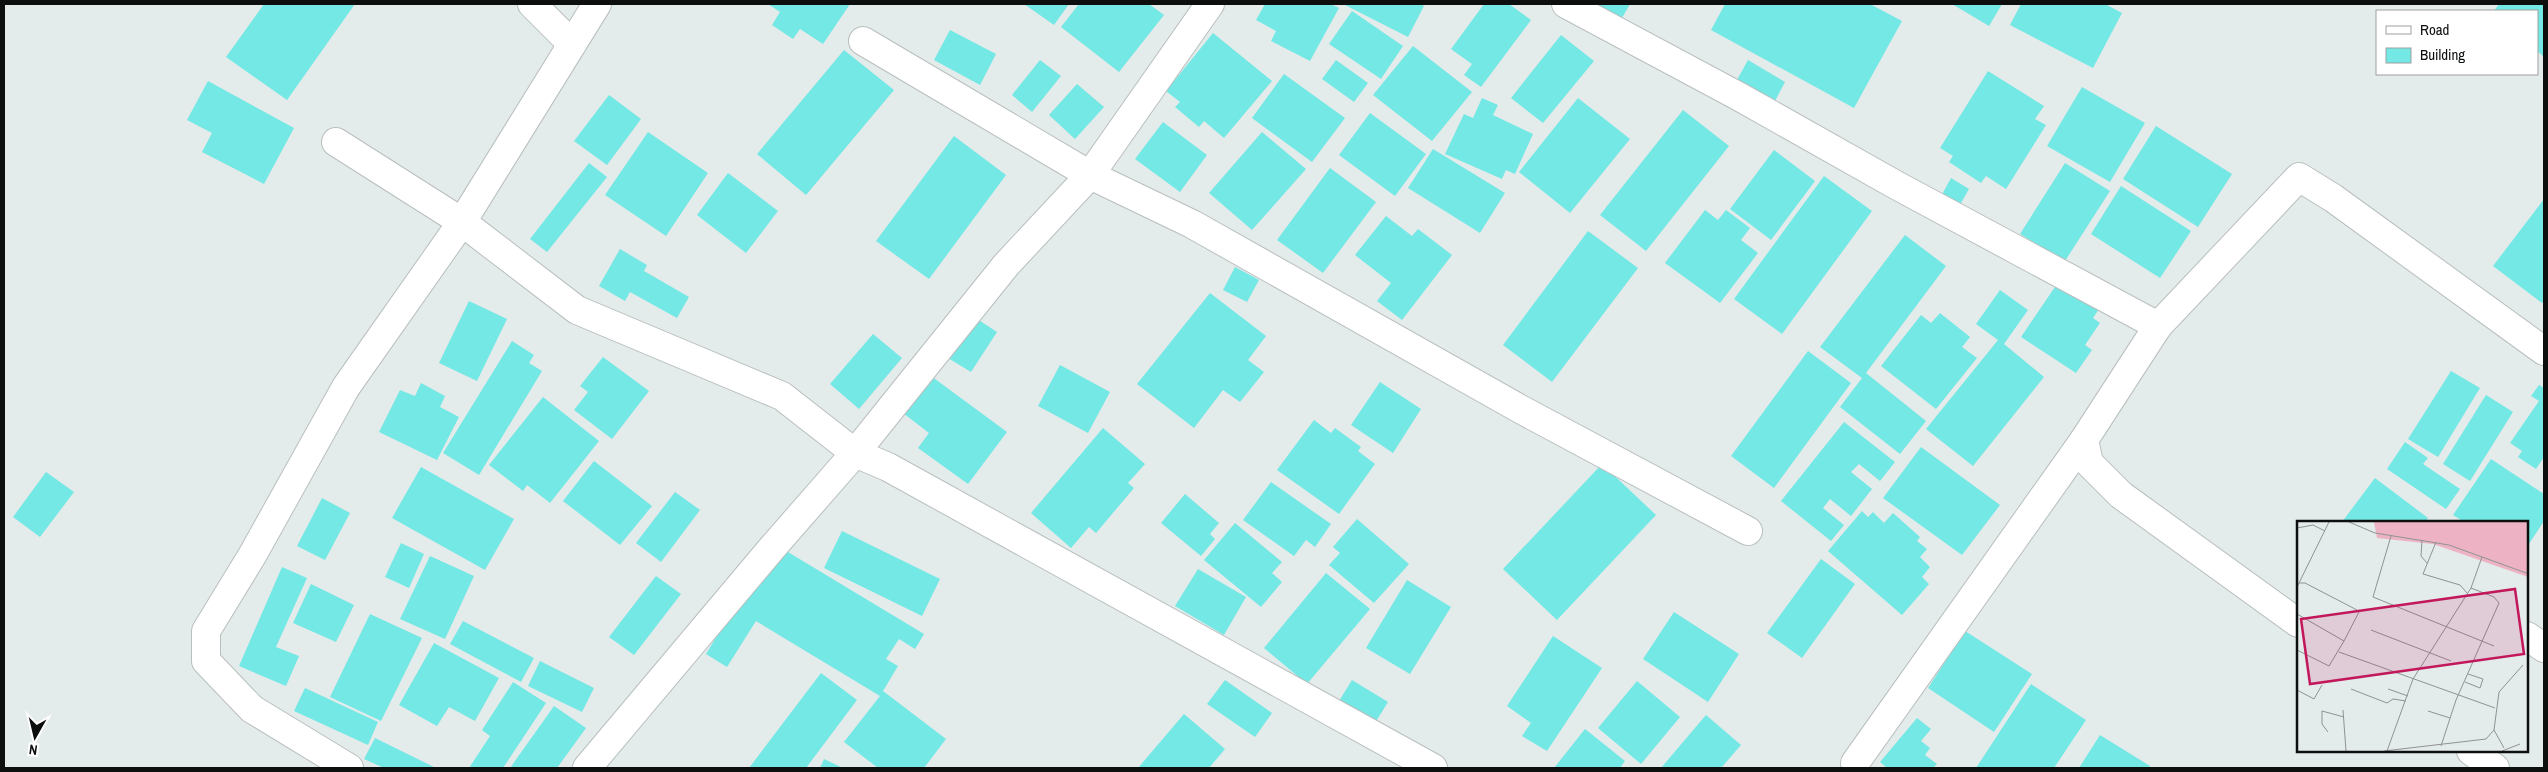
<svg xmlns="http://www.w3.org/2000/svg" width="2548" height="772" font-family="'Archivo Narrow',sans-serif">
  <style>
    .building { fill: #73e8e4 }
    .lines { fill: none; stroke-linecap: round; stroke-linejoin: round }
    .street-casing { stroke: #b8bfbe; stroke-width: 30 }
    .street { stroke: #fff; stroke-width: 28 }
    .inset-road { fill: none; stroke: #8e9393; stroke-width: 1 }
    .view { fill: #c2185b; fill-opacity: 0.15; stroke: #c2185b; stroke-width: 2.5 }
    .inset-edge { fill: none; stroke: #0d0f0f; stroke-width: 2.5 }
  </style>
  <rect width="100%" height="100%" fill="#e4ebeb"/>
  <g class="building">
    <path d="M264,4H355L287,100L226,57Z"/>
    <path d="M768,4H850L823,44L800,29L793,39L772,25L780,12Z"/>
    <path d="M1024,4H1069L1054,25Z"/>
    <path d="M1079,4H1149L1164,15L1119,72L1061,27Z"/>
    <path d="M1265,4H1331L1339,8L1310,61L1271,41L1276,31L1256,20Z"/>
    <path d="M1343,4H1420L1424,6L1408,37Z"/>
    <path d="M1484,4H1509L1531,20L1481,87L1464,75L1472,64L1451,49Z"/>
    <path d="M1596,4H1630L1622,18Z"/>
    <path d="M1725,4H1870L1902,21L1854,108L1711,30Z"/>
    <path d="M1952,4H2002L1989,26Z"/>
    <path d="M2021,4H2105L2122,13L2093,68L2010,25Z"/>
    <path d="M2499,4H2544V57L2537,51V11H2494Z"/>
    <path d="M1352,11L1403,46L1381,79L1329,44Z"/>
    <path d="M950,30L996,54L980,85L934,60Z"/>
    <path d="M1213,33L1272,81L1224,138L1204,121L1199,127L1175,107L1180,102L1166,91Z"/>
    <path d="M1561,35L1594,61L1543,123L1511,98Z"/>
    <path d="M1413,46L1472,92L1432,141L1373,95Z"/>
    <path d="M844,50L894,90L806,195L757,154Z"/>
    <path d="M1040,60L1061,76L1032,112L1012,95Z"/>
    <path d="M1336,60L1368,83L1354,102L1322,79Z"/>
    <path d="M1748,60L1785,82L1775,101L1737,80Z"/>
    <path d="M1988,71L2044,106L2035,119L2046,125L2006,189L1986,176L1981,183L1949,162L1953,156L1940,148Z"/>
    <path d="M1284,74L1345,118L1312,162L1252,118Z"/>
    <path d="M208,81L294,128L264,184L202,152L212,133L187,120Z"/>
    <path d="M1077,84L1104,107L1075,139L1049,115Z"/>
    <path d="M2082,87L2145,123L2110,182L2047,146Z"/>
    <path d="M609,95L641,119L607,165L574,141Z"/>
    <path d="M1482,98L1498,105L1493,115L1533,134L1515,174L1506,170L1502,179L1445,154L1464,114L1473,118Z"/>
    <path d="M1578,98L1630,139L1570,213L1519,172Z"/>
    <path d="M1683,110L1729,146L1646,251L1600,215Z"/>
    <path d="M1370,113L1426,154L1395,196L1339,155Z"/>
    <path d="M1163,122L1207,155L1180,192L1135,159Z"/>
    <path d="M2156,126L2232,174L2198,227L2123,179Z"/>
    <path d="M648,132L708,173L666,236L605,195Z"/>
    <path d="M1262,132L1306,169L1252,230L1209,193Z"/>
    <path d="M954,136L1006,175L929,279L876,241Z"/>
    <path d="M1433,149L1505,193L1480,233L1408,188Z"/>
    <path d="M1774,150L1815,181L1771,240L1730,209Z"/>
    <path d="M589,163L607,177L547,252L530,239Z"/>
    <path d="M2065,163L2110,191L2065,261L2020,234Z"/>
    <path d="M1330,168L1376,202L1323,273L1277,240Z"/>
    <path d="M728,173L778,211L746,253L697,215Z"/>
    <path d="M1824,176L1872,211L1782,334L1734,299Z"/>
    <path d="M1951,178L1969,189L1957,210L1939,200Z"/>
    <path d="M2121,186L2191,231L2160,278L2091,234Z"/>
    <path d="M2544,199V300L2542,303L2493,266Z"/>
    <path d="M1705,210L1718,220L1726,210L1750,228L1741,240L1758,253L1720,303L1665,263Z"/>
    <path d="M1386,216L1412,236L1418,229L1452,255L1402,320L1377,301L1391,283L1355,255Z"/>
    <path d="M1588,231L1638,268L1552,382L1503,345Z"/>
    <path d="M1905,235L1946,266L1866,373L1926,421L1900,454L1840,407L1862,378L1820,347Z"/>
    <path d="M620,249L647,265L644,271L689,297L677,318L630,292L625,301L599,286Z"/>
    <path d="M1235,267L1259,280L1247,302L1223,290Z"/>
    <path d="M2061,278L2101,306L2093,318L2100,323L2085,345L2092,350L2076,373L2021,337Z"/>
    <path d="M2000,290L2028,310L2004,344L2044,377L1973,466L1926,429L1998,340L1976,324Z"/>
    <path d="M1210,293L1266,336L1248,360L1264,372L1240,402L1223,390L1194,428L1137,384Z"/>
    <path d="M469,301L507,319L477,381L439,363Z"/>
    <path d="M1940,313L1970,337L1962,347L1977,358L1936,409L1881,366L1921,315L1931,323Z"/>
    <path d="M974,317L997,332L971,372L948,358Z"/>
    <path d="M873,334L902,358L859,409L830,384Z"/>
    <path d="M512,341L534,355L529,363L542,371L479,475L443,453Z"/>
    <path d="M1808,351L1851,383L1774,488L1731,456Z"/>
    <path d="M603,357L649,391L612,439L574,410L588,392L580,386Z"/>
    <path d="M1060,365L1110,392L1088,433L1038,406Z"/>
    <path d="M2451,371L2480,388L2438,457L2408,439Z"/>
    <path d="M931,376L1007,432L968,484L918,448L929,433L903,413Z"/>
    <path d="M1380,382L1421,409L1393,453L1351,425Z"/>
    <path d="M421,383L445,396L440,407L459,417L437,460L379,432L400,390L415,396Z"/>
    <path d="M2539,385L2544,388V457L2536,469L2518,457L2522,451L2510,443L2539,401L2531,396Z"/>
    <path d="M2486,395L2513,412L2470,481L2443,464Z"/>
    <path d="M543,397L599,441L550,503L527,485L523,491L489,465Z"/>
    <path d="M1314,420L1331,433L1335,428L1361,447L1358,451L1375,464L1339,514L1277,470Z"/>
    <path d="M1844,422L1895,462L1880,481L1859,464L1851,472L1872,489L1851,516L1830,499L1823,508L1844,525L1831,541L1781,501Z"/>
    <path d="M1103,428L1145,464L1128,483L1134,488L1096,533L1089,527L1071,548L1031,513Z"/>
    <path d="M2405,442L2428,458L2423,464L2460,489L2446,509L2387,469Z"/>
    <path d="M1921,447L2000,505L1962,555L1883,498Z"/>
    <path d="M2491,459L2544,494V521L2527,547V522H2464L2453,515Z"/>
    <path d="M594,461L652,506L620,545L563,501Z"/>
    <path d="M1602,464L1656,515L1557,620L1503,569Z"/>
    <path d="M421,467L514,519L485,570L392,518Z"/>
    <path d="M46,472L74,492L40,537L13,517Z"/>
    <path d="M2375,478L2428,518L2425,522H2342Z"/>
    <path d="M1271,482L1331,524L1315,547L1306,540L1294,556L1243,520Z"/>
    <path d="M675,492L700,510L661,562L636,543Z"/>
    <path d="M1185,494L1219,523L1210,534L1215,539L1201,556L1161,523Z"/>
    <path d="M322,498L350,513L325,560L297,546Z"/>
    <path d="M1862,511L1868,517L1873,512L1884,523L1893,513L1920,537L1917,541L1927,549L1920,557L1930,567L1922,577L1929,584L1902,615L1828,551Z"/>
    <path d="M1357,519L1409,564L1374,603L1329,565L1340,553L1333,547Z"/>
    <path d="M1235,523L1282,562L1272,573L1282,582L1261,607L1204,560Z"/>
    <path d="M842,531L940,579L922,616L824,568Z"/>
    <path d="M401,543L424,554L409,588L385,577Z"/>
    <path d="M773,543L924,634L915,649L899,639L886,659L898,666L883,691L946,739L924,768H878L844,742L880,696L756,621L727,667L706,654Z"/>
    <path d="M430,556L474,576L445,639L400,619Z"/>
    <path d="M1821,559L1855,584L1802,658L1767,633Z"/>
    <path d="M282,567L307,578L276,647L299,656L286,686L239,666Z"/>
    <path d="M1198,569L1246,597L1224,635L1175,606Z"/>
    <path d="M1326,573L1370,609L1307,684L1264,648Z"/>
    <path d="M656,576L681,594L634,655L609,637Z"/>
    <path d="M1407,580L1451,607L1410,674L1366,648Z"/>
    <path d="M311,584L354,605L336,642L293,623Z"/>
    <path d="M1674,612L1739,654L1708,702L1643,659Z"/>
    <path d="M370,614L422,638L381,721L330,697Z"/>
    <path d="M463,621L534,658L521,682L450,644Z"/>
    <path d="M1965,631L2032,674L1994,732L1928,688Z"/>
    <path d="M1553,636L1602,668L1547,751L1522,736L1531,723L1507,706Z"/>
    <path d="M434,643L499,678L475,721L449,707L437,726L399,705Z"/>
    <path d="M540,661L594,688L582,712L528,686Z"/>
    <path d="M821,673L857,700L806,768H749Z"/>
    <path d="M1225,680L1272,713L1255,737L1207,704Z"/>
    <path d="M1352,680L1388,702L1375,723L1339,701Z"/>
    <path d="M1637,681L1680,717L1641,764L1598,728Z"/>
    <path d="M513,682L546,703L503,768H469L490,736L482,730Z"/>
    <path d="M2031,684L2086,720L2054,768H1976Z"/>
    <path d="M305,688L378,722L368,745L294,711Z"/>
    <path d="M554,706L586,728L557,768H510Z"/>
    <path d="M1184,714L1225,749L1209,768H1138Z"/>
    <path d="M1706,715L1741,745L1721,768H1661Z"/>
    <path d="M1917,718L1931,729L1921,741L1930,748L1925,755L1937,764L1933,768H1887L1880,762Z"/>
    <path d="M1585,729L1625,761L1620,768H1554Z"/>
    <path d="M2100,735L2150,766L2149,768H2079Z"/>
    <path d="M375,738L436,768H384L364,759Z"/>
    <path d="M824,759L843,768H820Z"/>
  </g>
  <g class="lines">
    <defs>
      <g id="street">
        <path d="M532,4L572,44"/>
        <path d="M1566,4L1738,96L1896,185L2158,326"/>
        <path d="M863,41L1090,175L1192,224L1522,410L1748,531"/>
        <path d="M336,142L462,222L577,310L782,396L855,453L888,467L1433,768"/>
        <path d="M2298,623L2121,495L2089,463L2084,440L2158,326L2299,177L2333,198L2544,351"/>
        <path d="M2527,636L2544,648"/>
        <path d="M2471,751L2495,768"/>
        <path d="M1855,763L2084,440"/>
        <path d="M349,768L252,709L206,661V631L253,554L346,387L462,222L597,4"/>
        <path d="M587,768L772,548L855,453L1006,265L1090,175L1210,4"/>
      </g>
    </defs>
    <use href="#street" class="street-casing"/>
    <use href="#street" class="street"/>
  </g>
  <g transform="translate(2297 521)">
    <rect width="231" height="231" fill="#e4ebeb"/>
    <path d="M77,1H231V56L136,23L80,17Z" fill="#edb3c4"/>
    <path class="inset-road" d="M52,1L78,12L152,24L232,53M0,7L16,4L28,10M94,15L76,76L197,125M125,19L124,35L130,42M139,21L126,53L163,64L170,72M2,62H8L60,89M0,66L32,1M0,93L47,120L32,145L0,129M74,109L154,140M47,120L62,91M42,131L198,187M168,161L183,167L186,158L171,153M54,168L90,182L96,178L109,180M91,168L111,175M0,169L17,178L25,164M46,189L49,230M131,190L153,197M197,209L207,227M31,211L25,203V190L47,196M144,225L159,179L202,82L197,76L174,67M87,230L189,218L197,209L202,171L226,144M90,230L116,158L174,67L185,36M205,230L223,223"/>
    <path class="view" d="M218,68L227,133L13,163L4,98Z"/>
    <rect width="231" height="231" class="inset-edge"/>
  </g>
  <rect width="2548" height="772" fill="none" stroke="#0d0f0f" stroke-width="10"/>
  <rect x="2376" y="10" width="162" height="65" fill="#ffffff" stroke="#9e9f9f"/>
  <rect x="2386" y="26" width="25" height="8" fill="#ffffff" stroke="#9e9f9f"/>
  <text x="2420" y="35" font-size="15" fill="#0d0f0f">Road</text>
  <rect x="2386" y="48" width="25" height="15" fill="#73e8e4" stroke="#9e9f9f"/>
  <text x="2420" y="60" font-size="15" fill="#0d0f0f">Building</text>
  <g transform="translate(35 737) rotate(188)" stroke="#ffffff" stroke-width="4" paint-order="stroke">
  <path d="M0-4L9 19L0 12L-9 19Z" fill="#0d0f0f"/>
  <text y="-8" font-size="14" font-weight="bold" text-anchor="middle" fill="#0d0f0f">N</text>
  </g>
</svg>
